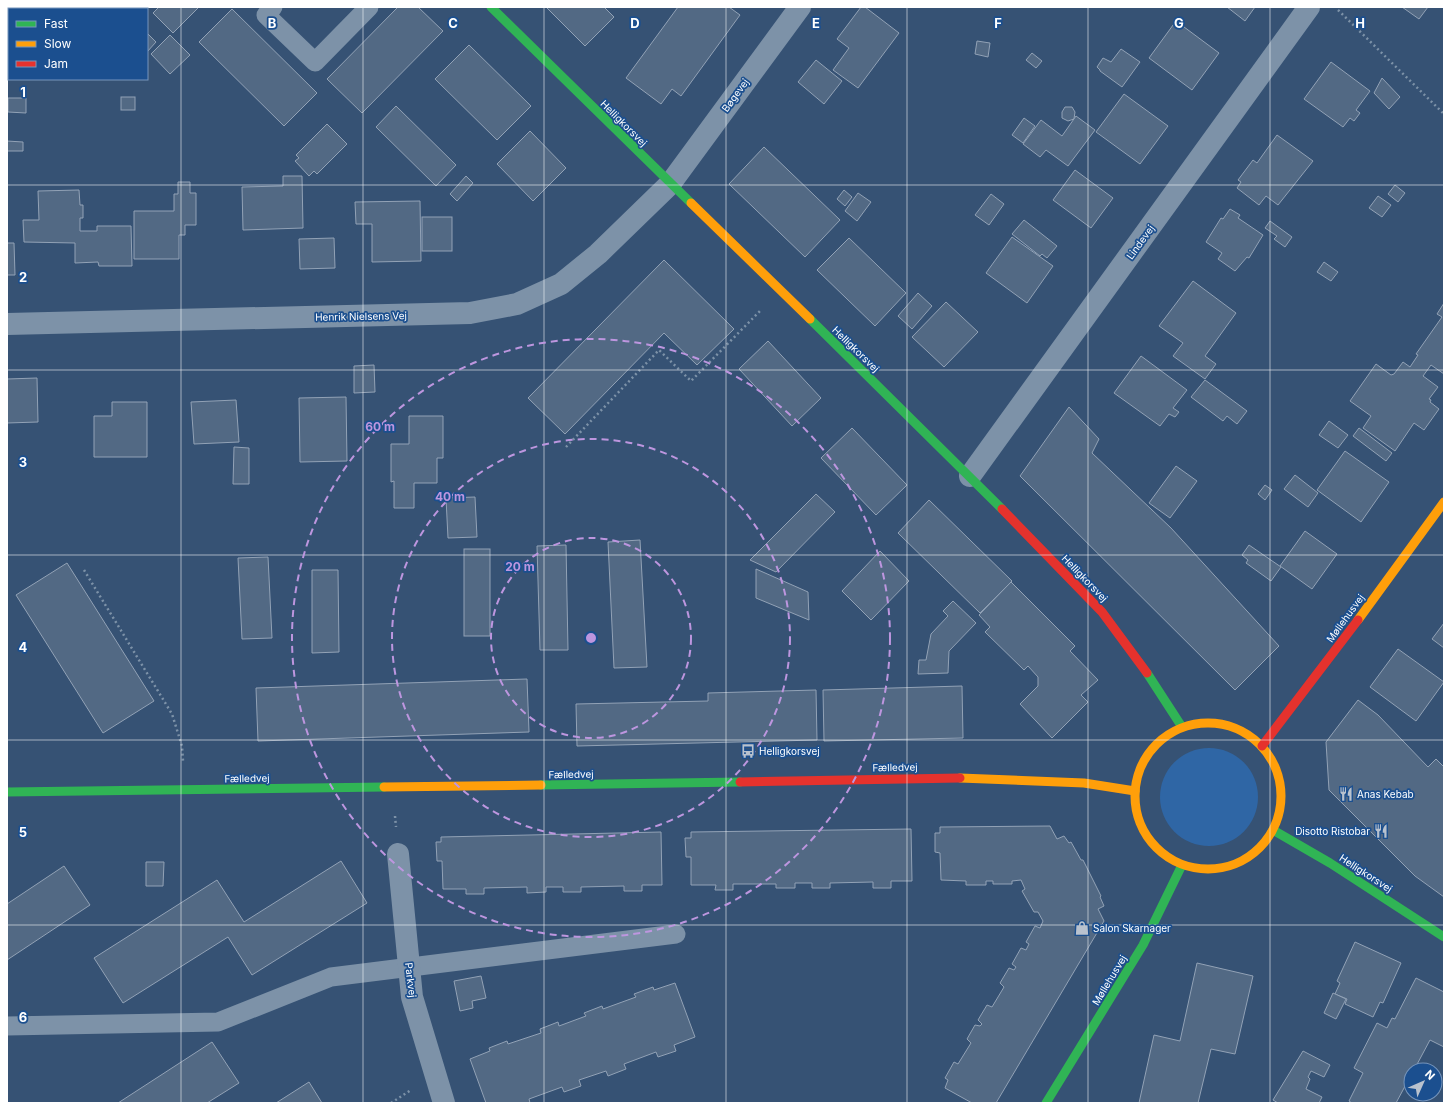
<svg xmlns="http://www.w3.org/2000/svg" width="1451" height="1110" font-family="Inter,sans-serif">
  <style>
    .green { fill: #2f66a5 }
    .building { fill: #526984; stroke: #92a2b6 }
    .lines { fill: none; stroke-linecap: round; stroke-linejoin: round }
    .path { stroke: #7d92a8; stroke-width: 2.5; stroke-dasharray: 2 3; stroke-linecap: butt }
    .lane { stroke: #7d92a8; stroke-width: 19 }
    .street { stroke: #7d92a8; stroke-width: 22 }
    .fast { stroke: #30b455; stroke-width: 9 }
    .slow { stroke: #ff9f0a; stroke-width: 9 }
    .jam { stroke: #e5322d; stroke-width: 9 }
    .grid { fill: none; stroke: #fff; stroke-width: 1; stroke-opacity: 0.55 }
    .ring { fill: none; stroke: #bd96df; stroke-width: 2; stroke-dasharray: 7 5 }
    .labels { text-anchor: middle; stroke-width: 3.5; stroke-linejoin: round; paint-order: stroke }
    .street-label { font-size: 10px; fill: #fff; stroke: #1b4f8f }
    .poi-label { font-size: 10px; fill: #fff; stroke: #1b4f8f; text-anchor: start }
    .grid-label { font-size: 13px; text-anchor: middle; font-weight: bold; fill: #fff; stroke: #1b4f8f; stroke-width: 3.5; stroke-linejoin: round; paint-order: stroke }
    .centre { fill: #bd96df; stroke: #1b4f8f; stroke-width: 2 }
    .ring-label { font-size: 12px; text-anchor: middle; font-weight: bold; fill: #bd96df; stroke: #1b4f8f; stroke-width: 3.5; stroke-linejoin: round; paint-order: stroke }
  </style>
  <rect width="100%" height="100%" fill="#365274"/>
  <circle class="green" cx="1209" cy="797" r="49"/>
  <g class="building">
    <path d="M84,7H120L122,9H82Z"/>
    <path d="M159,7H199L173,33L153,13Z"/>
    <path d="M398,7H418L443,31L362,113L327,79Z"/>
    <path d="M546,7H604L614,17L585,46Z"/>
    <path d="M678,7H729L740,15L681,96L672,89L661,104L626,78Z"/>
    <path d="M861,7H865L899,33L858,88L833,70L849,48L837,39Z"/>
    <path d="M1227,7H1255L1245,21Z"/>
    <path d="M1402,7H1428L1419,19Z"/>
    <path d="M232,9L317,93L284,126L199,42Z"/>
    <path d="M1176,21L1219,53L1192,90L1149,58Z"/>
    <path d="M147,33L156,42L147,52Z"/>
    <path d="M170,35L190,55L170,74L151,54Z"/>
    <path d="M977,41L990,43L988,57L975,54Z"/>
    <path d="M469,45L531,106L497,140L435,79Z"/>
    <path d="M1121,49L1140,62L1122,87L1100,71V70L1097,67L1103,58L1111,62Z"/>
    <path d="M1032,53L1042,61L1036,68L1026,60Z"/>
    <path d="M816,60L842,81L824,104L798,82Z"/>
    <path d="M1331,62L1370,91L1356,110L1360,113L1354,121L1350,118L1343,127L1304,99Z"/>
    <path d="M1382,78L1400,97L1389,109L1374,93Z"/>
    <path d="M1124,94L1168,126L1140,164L1096,132Z"/>
    <rect x="121" y="97" width="14" height="13"/>
    <path d="M8,98H26V113L8,112Z"/>
    <path d="M396,106L456,165L436,186L376,127Z"/>
    <path d="M1065,107H1072L1075,112L1074,119L1068,121L1062,118V112Z"/>
    <path d="M1076,116L1095,130L1068,166L1046,150L1040,157L1023,144L1041,120L1062,136Z"/>
    <path d="M1024,118L1035,126L1023,143L1012,135Z"/>
    <path d="M327,124L347,144L317,174L314,171L309,176L295,161L299,158L296,155Z"/>
    <path d="M530,131L566,168L533,201L497,164Z"/>
    <path d="M1277,135L1313,161L1278,205L1266,196L1259,205L1237,188L1241,182L1238,180L1253,160L1257,163Z"/>
    <path d="M7,141L23,142V151H7Z"/>
    <path d="M764,147L840,220L805,257L729,184Z"/>
    <path d="M1075,170L1113,198L1091,228L1053,200Z"/>
    <path d="M283,176H302L303,228L243,230L242,187L283,186Z"/>
    <path d="M466,176L473,183L457,201L450,194Z"/>
    <path d="M178,182H190V193H196V225H185V235H179V259H134V211H174V194H178Z"/>
    <path d="M1395,185L1405,193L1398,202L1388,194Z"/>
    <path d="M79,190L80,205H83V218H80V231H97V226H131L132,266H99L98,262L75,263V243L24,242L23,220H39L38,191Z"/>
    <path d="M844,190L852,197L845,206L837,199Z"/>
    <path d="M858,193L871,202L857,221L845,211Z"/>
    <path d="M991,194L1004,204L989,225L975,215Z"/>
    <path d="M1378,196L1391,205L1382,217L1369,208Z"/>
    <path d="M420,201L421,261L372,262V224H356L355,202Z"/>
    <path d="M1230,209L1240,215L1238,218L1263,235L1249,258L1247,257L1235,271L1218,259L1222,253L1206,242L1221,218L1223,219Z"/>
    <rect x="422" y="217" width="30" height="34"/>
    <path d="M1024,220L1057,246L1047,258L1042,254L1040,256L1012,234Z"/>
    <path d="M1270,221L1292,237L1285,247L1274,239L1277,236L1265,228Z"/>
    <path d="M1012,237L1053,266L1027,303L986,273Z"/>
    <path d="M334,238L335,268L300,269L299,239Z"/>
    <path d="M849,238L906,293L875,326L817,270Z"/>
    <path d="M7,243H14L15,275H7Z"/>
    <path d="M664,260L734,329L697,365L664,333L565,434L528,398Z"/>
    <path d="M1324,262L1338,272L1331,281L1317,272Z"/>
    <path d="M1193,281L1236,313L1205,356L1216,364L1205,379L1173,356L1183,343L1159,326Z"/>
    <path d="M918,293L932,306L912,329L898,316Z"/>
    <path d="M946,302L978,332L944,367L912,337Z"/>
    <path d="M1444,303V374L1431,365L1423,376L1438,387L1429,399L1431,400L1430,402L1439,409L1424,430L1414,423L1395,451L1363,428L1371,416L1350,401L1376,364L1391,375L1394,374L1403,362L1410,367L1418,355L1416,354L1442,317L1437,314Z"/>
    <path d="M768,341L821,398L792,426L739,369Z"/>
    <path d="M1141,356L1187,390L1173,408L1179,412L1175,417L1169,414L1160,426L1114,393Z"/>
    <path d="M374,365L375,392L354,393V366Z"/>
    <path d="M37,378L38,422L7,423V379Z"/>
    <path d="M1205,380L1247,411L1237,424L1227,416L1223,421L1191,397Z"/>
    <path d="M346,397L347,461L300,462L299,398Z"/>
    <path d="M236,400L239,442L194,444L191,402Z"/>
    <path d="M112,402H147V457H94V416H112Z"/>
    <path d="M1069,407L1099,439L1092,453L1171,528L1279,646L1235,690L1020,476Z"/>
    <path d="M409,416H443V458H437V483H414V508H394V481L391,482V444H409Z"/>
    <path d="M1329,421L1348,435L1338,448L1319,435Z"/>
    <path d="M852,428L907,485L876,515L821,458Z"/>
    <path d="M1359,428L1392,453L1386,461L1353,436Z"/>
    <path d="M234,447L249,448V484H233Z"/>
    <path d="M1345,451L1389,482L1361,522L1317,490Z"/>
    <path d="M1176,466L1197,481L1170,518L1149,503Z"/>
    <path d="M1295,475L1318,493L1308,507L1284,489Z"/>
    <path d="M1265,485L1272,490L1265,500L1258,494Z"/>
    <path d="M816,494L835,512L776,572L750,560Z"/>
    <path d="M475,497L477,537L448,538L446,498Z"/>
    <path d="M929,500L1012,581L980,613L898,533Z"/>
    <path d="M1305,531L1337,554L1312,589L1280,566Z"/>
    <path d="M640,540L647,667L614,668L608,542Z"/>
    <path d="M566,545L568,650H540L537,546Z"/>
    <path d="M1249,545L1281,567L1271,581L1246,563L1248,560L1242,555Z"/>
    <rect x="464" y="549" width="26" height="87"/>
    <path d="M880,551L909,581L871,620L842,591Z"/>
    <path d="M268,557L272,638L242,639L238,558Z"/>
    <path d="M67,563L154,701L103,733L16,595Z"/>
    <path d="M756,569L808,592L809,620L756,598Z"/>
    <path d="M312,570H338L339,652L312,653Z"/>
    <path d="M1011,582L1075,646L1070,651L1098,680L1081,695L1088,702L1052,738L1020,704L1038,686V677L1028,666L1024,670L985,632L990,627L979,615Z"/>
    <path d="M953,601L976,623L949,651L948,673L918,674L919,660H926L931,634L948,616L943,611Z"/>
    <path d="M1444,623V648L1432,639Z"/>
    <path d="M1398,649L1444,682L1416,721L1370,687Z"/>
    <path d="M527,679L529,732L258,741L256,688Z"/>
    <path d="M962,686L963,738L824,741L823,690Z"/>
    <path d="M816,690L817,740L577,746L576,704L708,701V693Z"/>
    <path d="M1358,700L1378,715L1428,767L1436,759L1443,766L1444,765V897L1415,876L1329,790L1326,742Z"/>
    <path d="M1050,826L1057,839L1064,836L1069,843L1071,842L1081,860H1083L1101,896L1100,897L1104,906L1098,909L1104,921L996,1103H972L945,1088L948,1080L945,1078L954,1062L958,1064L971,1043L967,1039L975,1025L980,1026L982,1024L978,1020L987,1005L992,1007L1004,987L1000,983L1009,968L1014,970L1016,967L1012,964L1021,948L1026,950L1029,944L1026,942L1035,926L1040,928L1043,921L1038,912H1034L1022,891L1025,889L1021,880L1012,881V884H993V881H986V885H966V881L941,880L940,853L935,852V833H940V827Z"/>
    <path d="M911,829L912,881H891V888H873V882L830,883V888H812V883H795V888H776V884H733V890H715L716,885H691V857H686L685,838H691V832Z"/>
    <path d="M661,832L662,885H642V891H624V886L581,887V892H563V887H546V892L527,893V887L484,888V894H466V889H443L442,861H437L436,842H441V837Z"/>
    <path d="M341,861L367,903L252,975L228,937L123,1003L94,958L217,880L244,922Z"/>
    <path d="M146,862H164L163,886H146Z"/>
    <path d="M64,866L90,905L7,960V904Z"/>
    <path d="M1355,942L1401,963L1383,1003L1380,1002L1373,1017L1345,1004L1347,999L1335,994L1340,983L1337,981Z"/>
    <path d="M1197,963L1253,976L1235,1054L1211,1049L1198,1103H1139L1154,1035L1180,1041Z"/>
    <path d="M481,976L486,998L472,1001L473,1008L460,1011L454,981Z"/>
    <path d="M1416,978L1444,992V1047L1430,1040L1414,1070H1411V1075L1396,1103H1352L1349,1101L1363,1073L1354,1068L1377,1023L1387,1028L1392,1018L1395,1019Z"/>
    <path d="M675,983L695,1037L674,1045L676,1051L658,1057L656,1052L624,1064L626,1069L608,1076L606,1071L579,1080L581,1086L564,1092L562,1087L529,1099L530,1103H486L470,1059L490,1051L489,1048L507,1041L508,1044L541,1033L540,1029L558,1022L559,1026L586,1016L584,1013L602,1006L603,1009L636,997L634,994L653,987L654,990Z"/>
    <path d="M1333,993L1346,999L1336,1019L1324,1013Z"/>
    <path d="M212,1042L239,1083L207,1103H118Z"/>
    <path d="M1303,1051L1330,1065L1324,1077L1311,1071L1308,1077L1310,1079L1306,1089L1322,1097L1319,1103H1278L1273,1100Z"/>
    <path d="M309,1082L322,1103H276Z"/>
  </g>
  <g class="lines">
    <g class="path">
      <path d="M1338,10L1444,114"/>
      <path d="M566,447L659,350L691,381L760,311"/>
      <path d="M84,570L172,714L182,746L183,761"/>
      <path d="M395,816L396,827"/>
      <path d="M391,1103L411,1090"/>
    </g>
    <g class="lane">
      <path d="M273,7L266,15L315,62L369,7"/>
      <path d="M7,1026L218,1022L331,977L676,934"/>
    </g>
    <g class="street">
      <path d="M7,324L470,313L517,304L561,284L598,254L670,184L800,7"/>
      <path d="M970,476L1309,7"/>
      <path d="M398,854L412,997L444,1103"/>
    </g>
    <g class="fast">
      <path d="M491,7L691,203"/>
      <path d="M810,319L1002,509"/>
      <path d="M1147,673L1182,727"/>
      <path d="M541,785L740,782"/>
      <path d="M7,792L384,787"/>
      <path d="M1273,830L1330,863L1444,937"/>
      <path d="M1046,1103L1143,945L1182,865"/>
    </g>
    <g class="slow">
      <path d="M691,203L810,319"/>
      <path d="M1358,620L1444,502"/>
      <circle cx="1208" cy="796" r="73"/>
      <path d="M960,778L1084,783L1135,791"/>
      <path d="M384,787L541,785"/>
    </g>
    <g class="jam">
      <path d="M1002,509L1102,612L1147,673"/>
      <path d="M1262,746L1358,620"/>
      <path d="M740,782L960,778"/>
    </g>
  </g>
  <path class="grid" d="M181,7V1103M363,7V1103M544,7V1103M726,7V1103M907,7V1103M1088,7V1103M1270,7V1103M7,185H1444M7,370H1444M7,555H1444M7,740H1444M7,925H1444"/>
  <g class="ring">
    <circle cx="591" cy="638" r="100"/>
    <circle cx="591" cy="638" r="199"/>
    <circle cx="591" cy="638" r="299"/>
  </g>
  <defs>
    <symbol id="bus-bare" viewBox="-9 -9 18 18"><path d="M-5-6H5V4H4V6H2V4H-2V6H-4V4H-5ZM-3.5-4V0h7V-4ZM-3.5 1.2v1.5H-2V1.2ZM2 1.2v1.5H3.5V1.2Z" fill="#b9c2ce" stroke="#1b4f8f" stroke-width="2.5" paint-order="stroke"/></symbol>
    <symbol id="restaurant-bare" viewBox="-9 -9 18 18"><path d="M-5-6h1v4h1v-4h1v4h1v-4h1v5L-1.5 .5V6h-2V.5L-5-1ZM5-6V6H3V1.5H1.5Q1.5-4 5-6Z" fill="#b9c2ce" stroke="#1b4f8f" stroke-width="2.5" paint-order="stroke"/></symbol>
    <symbol id="shop-bare" viewBox="-9 -9 18 18"><path d="M-5-2.5h2.3a2.7 3.5 0 0 1 5.4 0H5L5.5 6h-11ZM-1.5-2.5h3a1.5 2.3 0 0 0-3 0Z" fill="#b9c2ce" stroke="#1b4f8f" stroke-width="2.5" paint-order="stroke"/></symbol>
  </defs>
  <g fill-rule="evenodd">
    <use href="#bus-bare" x="738" y="741" width="20" height="20"/>
    <use href="#restaurant-bare" x="1336" y="784" width="20" height="20"/>
    <use href="#restaurant-bare" x="1371" y="821" width="20" height="20"/>
    <use href="#shop-bare" x="1072" y="918" width="20" height="20"/>
  </g>
  <g class="labels">
    <g class="street-label">
      <text transform="translate(735 95) rotate(-54)" y="4">Bøgevej</text>
      <text transform="translate(624 123) rotate(45)" y="4">Helligkorsvej</text>
      <text transform="translate(1140 242) rotate(-54)" y="4">Lindevej</text>
      <text transform="translate(361 316) rotate(-1)" y="4">Henrik Nielsens Vej</text>
      <text transform="translate(856 349) rotate(44)" y="4">Helligkorsvej</text>
      <text transform="translate(1085 578) rotate(46)" y="4">Helligkorsvej</text>
      <text transform="translate(1345 618) rotate(-54)" y="4">Møllehusvej</text>
      <text transform="translate(895 767) rotate(-1)" y="4">Fælledvej</text>
      <text transform="translate(571 774) rotate(-1)" y="4">Fælledvej</text>
      <text transform="translate(247 778) rotate(-1)" y="4">Fælledvej</text>
      <text transform="translate(1366 873) rotate(33)" y="4">Helligkorsvej</text>
      <text transform="translate(411 980) rotate(83)" y="4">Parkvej</text>
      <text transform="translate(1109 980) rotate(-59)" y="4">Møllehusvej</text>
    </g>
    <g class="poi-label">
      <text x="759" y="755">Helligkorsvej</text>
      <text x="1357" y="798">Anas Kebab</text>
      <text x="1370" y="835" text-anchor="end">Disotto Ristobar</text>
      <text x="1093" y="932">Salon Skarnager</text>
    </g>
  </g>
  <g class="grid-label">
    <text x="272" y="28">B</text>
    <text x="453" y="28">C</text>
    <text x="635" y="28">D</text>
    <text x="816" y="28">E</text>
    <text x="998" y="28">F</text>
    <text x="1179" y="28">G</text>
    <text x="1360" y="28">H</text>
    <text x="23" y="97">1</text>
    <text x="23" y="282">2</text>
    <text x="23" y="467">3</text>
    <text x="23" y="652">4</text>
    <text x="23" y="837">5</text>
    <text x="23" y="1022">6</text>
  </g>
  <circle cx="591" cy="638" r="6" class="centre"/>
  <g class="ring-label">
    <text x="380" y="431">60 m</text>
    <text x="450" y="501">40 m</text>
    <text x="520" y="571">20 m</text>
  </g>
  <rect width="1451" height="1110" fill="none" stroke="#ffffff" stroke-width="16"/>
  <rect x="8" y="8" width="140" height="72" fill="#1b4f8f" stroke="#7695bc"/>
  <rect x="16" y="21" width="20" height="6" fill="#30b455" stroke="#7695bc"/>
  <text x="44" y="28" font-size="12" fill="#ffffff">Fast</text>
  <rect x="16" y="41" width="20" height="6" fill="#ff9f0a" stroke="#7695bc"/>
  <text x="44" y="48" font-size="12" fill="#ffffff">Slow</text>
  <rect x="16" y="61" width="20" height="6" fill="#e5322d" stroke="#7695bc"/>
  <text x="44" y="68" font-size="12" fill="#ffffff">Jam</text>
  <g transform="translate(1423 1082) rotate(45)"><circle r="19" fill="#1b4f8f" stroke="#7695bc"/>
  <path d="M0-3L7 15L0 10L-7 15Z" fill="#b9c2ce"/>
  <text y="-6" font-size="11" font-weight="bold" text-anchor="middle" fill="#ffffff">N</text>
  </g>
</svg>
